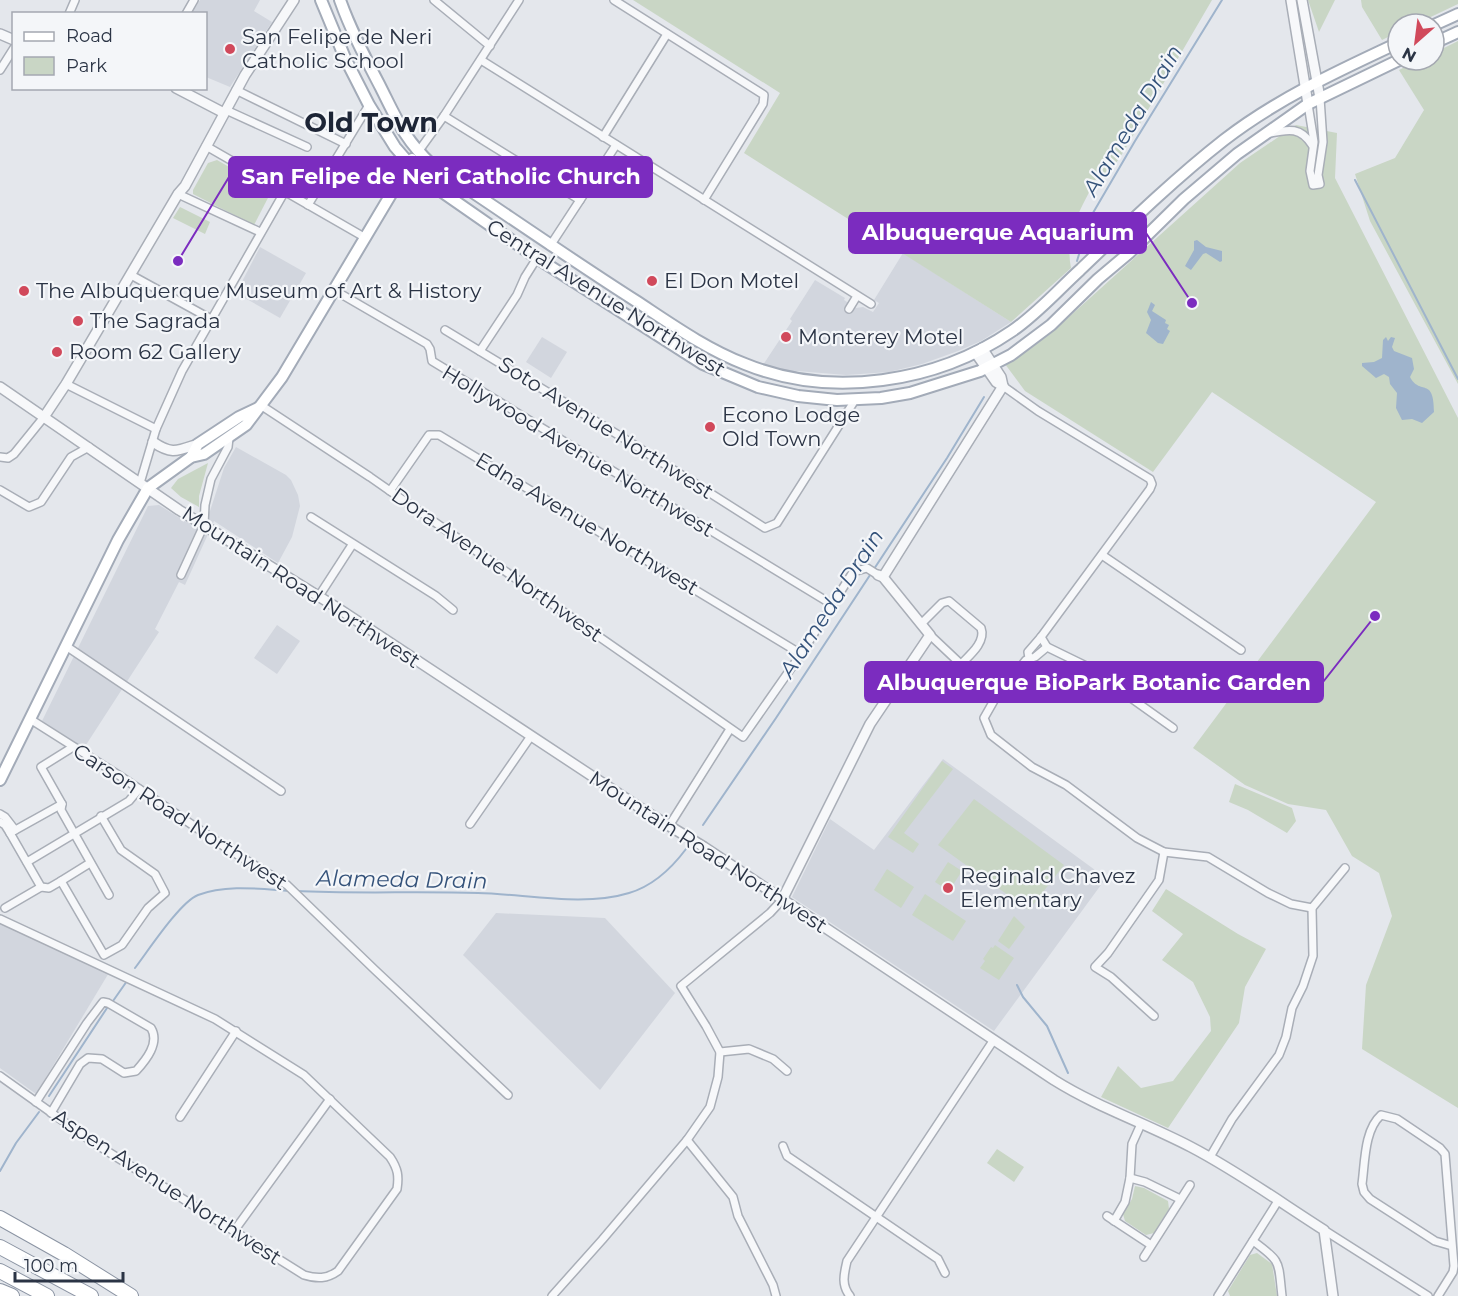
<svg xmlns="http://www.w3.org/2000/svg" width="1458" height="1296" font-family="Montserrat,sans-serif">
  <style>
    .built { fill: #d2d6de }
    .green { fill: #c9d6c5 }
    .water { fill: #9fb4cc }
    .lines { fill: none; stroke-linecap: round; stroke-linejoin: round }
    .stream { stroke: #9fb4cc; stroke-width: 2 }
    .minor-casing { stroke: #a9aeb7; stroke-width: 10 }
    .tertiary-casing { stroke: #a9aeb7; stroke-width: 12 }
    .primary-casing { stroke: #a3abb8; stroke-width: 14 }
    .motorway-casing { stroke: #8b94a3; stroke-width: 16 }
    .minor { stroke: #f7f8fa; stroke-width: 7 }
    .tertiary { stroke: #f7f8fa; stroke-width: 9 }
    .primary { stroke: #fff; stroke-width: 10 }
    .motorway { stroke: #fff; stroke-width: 14 }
    .poi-dot { fill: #d1495b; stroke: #f4f6f9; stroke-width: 2 }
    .labels { text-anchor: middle; stroke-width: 4.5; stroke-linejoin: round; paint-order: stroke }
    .poi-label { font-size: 21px; fill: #2b3445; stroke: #f4f6f9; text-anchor: start }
    .street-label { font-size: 21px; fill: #2b3445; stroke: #f4f6f9 }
    .water-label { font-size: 22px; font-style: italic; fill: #34527a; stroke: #f4f6f9 }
    .district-label { font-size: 27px; font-weight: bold; fill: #1d2536; stroke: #f4f6f9 }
    .leader { fill: none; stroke: #7b2cbf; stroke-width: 2 }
    .callout-dot { fill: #7b2cbf; stroke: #f4f6f9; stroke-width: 2 }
    .callout { fill: #7b2cbf; stroke: #7b2cbf; stroke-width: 2 }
    .callout-label { font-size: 22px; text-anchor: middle; font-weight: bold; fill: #fff }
  </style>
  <rect width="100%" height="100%" fill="#e4e7ec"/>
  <g class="built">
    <path d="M200,0H260L254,11L272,22L230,87L206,77V14L192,13Z"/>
    <path d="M260,247L306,273L280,318L236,293Z"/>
    <path d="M903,253L1011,322L981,341L958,351L922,364L889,372L846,375L797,371L795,373L763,365L792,321L790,319L815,280L845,298L844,300L856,308L863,307L873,312L879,303L874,300Z"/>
    <path d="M542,337L567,352L551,378L526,362Z"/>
    <path d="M236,447L286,475L291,480L298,495L300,506L292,537L278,563L214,521L185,585L179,582L155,629L159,632L84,748L42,721L148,506L159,505L196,528L210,511L224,468Z"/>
    <path d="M277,625L300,641L277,674L254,658Z"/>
    <path d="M943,759L1106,878L994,1031L792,897L830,819L874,850Z"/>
    <path d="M496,913L605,918L675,993L600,1090L463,955Z"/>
    <path d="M0,922L110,971L36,1094L0,1068Z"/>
  </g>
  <g class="green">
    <path d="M633,0H1212L1124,151L1104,181L1097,177C1082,207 1064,233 1071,268L1011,322L744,153L780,93Z"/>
    <path d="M1308,0H1335L1319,32Z"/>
    <path d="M1361,0H1458V4L1416,24H1398V32L1382,40L1362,7Z"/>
    <path d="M1458,41V384L1370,221L1355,174L1395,158L1424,110L1399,70L1419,60H1434V53Z"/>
    <path d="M1296,125L1337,133L1335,178L1458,418V1108L1362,1049L1366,985L1392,916L1379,873L1352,856L1326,810L1288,804L1245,785L1193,748L1376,502L1212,392L1153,472L1025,391L1005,364L1027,351L1050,334L1240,163Z"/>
    <path d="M217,160L267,189L270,194L254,225L193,194V190L208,163Z"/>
    <path d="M180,207L210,222L205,234L173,218Z"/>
    <path d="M208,463L199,496V507L181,497L171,488L178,479Z"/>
    <path d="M942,761L953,769L904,833L919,844L913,853L888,837Z"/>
    <path d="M1235,784L1292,808L1296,821L1287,833L1248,810L1229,802Z"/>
    <path d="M974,799L1064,865L1029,910L938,845Z"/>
    <path d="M948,862L962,871L949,891L935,882Z"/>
    <path d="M887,869L914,887L901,908L874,890Z"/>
    <path d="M1166,889L1238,934L1266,949L1245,987L1239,1023L1168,1128L1101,1097L1118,1066L1141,1088L1173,1081L1211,1031L1210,1017L1193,982L1162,960L1183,934L1152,911Z"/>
    <path d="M925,894L966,921L953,941L912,915Z"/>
    <path d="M1014,916L1025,927L1009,949L998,941Z"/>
    <path d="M995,945L1014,958L999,980L980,968L985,961L983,959L991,947L993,948Z"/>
    <path d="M997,1149L1024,1167L1014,1182L987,1163Z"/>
    <path d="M1135,1186L1144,1188L1168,1201L1169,1209L1154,1233L1146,1235L1125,1221L1123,1214L1132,1199Z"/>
    <path d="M1257,1253L1272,1264L1277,1296H1230L1228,1291L1250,1255Z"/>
  </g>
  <g class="water">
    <path d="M1197,240L1206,247L1222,251V261L1220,262L1206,253L1203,254L1191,270L1185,266L1194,250V241Z"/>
    <path d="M1151,302L1155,305L1152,311L1166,320L1165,323L1169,325L1167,329L1170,331L1163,344L1158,343L1146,333L1151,320L1147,312Z"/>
    <path d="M1386,337L1388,341L1391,337L1395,338L1392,347L1394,351L1412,358L1414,369L1410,377C1420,396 1434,376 1434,412L1422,423L1412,419L1402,420L1396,408L1397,393L1390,384L1389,377L1384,374L1376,378L1362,366V363L1374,362L1382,358L1383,340Z"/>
  </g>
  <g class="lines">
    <g class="stream">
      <path d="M1355,180L1458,379"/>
      <path d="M1077,261L1090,218L1135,141L1222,0"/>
      <path d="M703,825L776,718L947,458L984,397"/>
      <path d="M295,891C356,894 417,891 478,893C525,894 584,907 629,893C653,886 671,869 686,849"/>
      <path d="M135,968C148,951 180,902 198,895C226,884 260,889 289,891"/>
      <path d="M1017,985L1023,997L1047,1026L1068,1073"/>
      <path d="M113,1001L127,981"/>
      <path d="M49,1096L107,1008"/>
      <path d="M0,1171L16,1143L39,1112"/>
    </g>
    <defs>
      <g id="minor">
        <path d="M434,0L490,46"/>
        <path d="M614,0L764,95L763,104L704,200"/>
        <path d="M69,14L75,0"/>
        <path d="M186,14L194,0"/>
        <path d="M481,60L871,304"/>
        <path d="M0,70L14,48"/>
        <path d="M236,90L346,144"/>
        <path d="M1308,104L1314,142L1310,171L1313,185L1320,184L1318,175L1323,142L1320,98"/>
        <path d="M226,110L307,147"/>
        <path d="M444,116L580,200"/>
        <path d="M1270,133C1289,129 1301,127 1312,145"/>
        <path d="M603,137L667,34"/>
        <path d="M206,146L364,237"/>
        <path d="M418,152L444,116L519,0"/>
        <path d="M178,194L260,232"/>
        <path d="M308,205L369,105"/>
        <path d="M550,246L616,145"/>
        <path d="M131,275L211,319"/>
        <path d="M334,290L427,344L430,349L432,361L833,605"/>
        <path d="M849,309L857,296"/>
        <path d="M445,330L625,439L765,528L777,523L855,400"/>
        <path d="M480,351L517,295L525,277L537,258"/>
        <path d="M66,384L156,429"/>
        <path d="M1003,386L1038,411L1150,479L1152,484L1150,489L1041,637L1028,652L1029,658"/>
        <path d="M262,406L370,477L743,737L801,654L853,572L867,568L878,575"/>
        <path d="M0,457L8,458L14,454L44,417"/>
        <path d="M140,483L156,429L182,371L285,191"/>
        <path d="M0,490L29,507L41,502L71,457L89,447"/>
        <path d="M390,491L429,435H439L801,654"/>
        <path d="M311,517L436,596L453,610"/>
        <path d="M1102,555L1241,650"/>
        <path d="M181,575L204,525L205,505L211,479L228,447L229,438"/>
        <path d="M319,596L352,545"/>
        <path d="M921,624L942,603L949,601L981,628C986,642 970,655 961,664"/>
        <path d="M930,635L985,687"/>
        <path d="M1041,637L1047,647L1086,666L1173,728"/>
        <path d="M66,646L281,791"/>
        <path d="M1047,647L1035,657L1026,660L996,697L984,718L991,735L1032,767L1066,785L1137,838L1164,852L1208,857L1268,893L1291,904L1312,908"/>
        <path d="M30,719L120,776L228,849L287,885L375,970L508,1095"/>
        <path d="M73,747L41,767L62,804L61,810L109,895"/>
        <path d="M0,814L5,817L15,830"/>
        <path d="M0,822L5,825L10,833L41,887"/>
        <path d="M470,824L531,736"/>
        <path d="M669,826L730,729"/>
        <path d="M10,833L62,804"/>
        <path d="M27,862L129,801L139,789"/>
        <path d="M61,881L104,955L122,945L148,908L165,893L155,874L121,850L101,816"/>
        <path d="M5,908L41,887L49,888L61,881L90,863"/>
        <path d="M0,919L215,1019L304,1075L390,1157C398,1169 399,1176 397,1189L338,1271C327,1279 317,1279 304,1275L91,1141L0,1076"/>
        <path d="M1154,1016L1111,977L1095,967L1108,953L1159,880L1164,852"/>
        <path d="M720,1052L749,1049L773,1059L787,1071"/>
        <path d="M36,1102L87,1023L103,1002L108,1003L151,1028C160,1043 146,1060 136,1071L124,1073L102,1059L88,1058L80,1064L51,1113"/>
        <path d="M180,1117L236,1031"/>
        <path d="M687,1140L733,1197L738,1216L773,1285L776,1296"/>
        <path d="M783,1146L787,1156L938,1259L945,1273"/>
        <path d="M1210,1157L1232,1119L1279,1055L1286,1037L1292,1008L1303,986L1313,956L1312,908L1345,868"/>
        <path d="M1130,1178L1145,1182L1180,1199"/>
        <path d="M1107,1216L1151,1245"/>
        <path d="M1114,1221L1125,1202L1130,1178L1132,1144L1141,1124"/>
        <path d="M1324,1230L1428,1296"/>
        <path d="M234,1231L330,1099"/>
        <path d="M1253,1241C1282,1262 1278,1261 1282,1296"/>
        <path d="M1144,1257L1190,1185"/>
        <path d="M552,1296L602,1240L687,1140L710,1107L718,1077L720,1052L706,1026L681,986L770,913L782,900"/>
        <path d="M850,1296C841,1285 844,1274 847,1261L993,1041"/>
        <path d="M1218,1296L1278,1201"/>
        <path d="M1438,1296L1453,1272L1454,1266L1445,1154L1440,1148L1397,1119L1381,1115C1364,1130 1365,1163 1362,1184L1364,1192L1370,1199L1435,1241L1452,1246"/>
      </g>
      <g id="tertiary">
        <path d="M1291,0L1308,104"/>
        <path d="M1302,0L1320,98"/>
        <path d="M0,34L14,40"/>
        <path d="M176,88L224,113"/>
        <path d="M982,348L1001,377L1003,386"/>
        <path d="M975,352L996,382L1003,386"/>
        <path d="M0,387L179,510L336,607L648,813L704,847L1054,1080C1097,1107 1145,1123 1191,1147C1237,1171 1280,1202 1324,1230L1333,1296"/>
        <path d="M44,417L66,384L178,194L185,186L245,75L294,0"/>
        <path d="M153,442C172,455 177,451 198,444"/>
        <path d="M883,577L1003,386"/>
        <path d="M782,900L870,724L930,635L883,577L878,575"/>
      </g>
      <g id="primary">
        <path d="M321,0L345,58L369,105L395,147L422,178L537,258L703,364L758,387L798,396L837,400L881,398L910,393L980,371L1011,355L1051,325L1098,279L1129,253L1184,199L1237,154L1308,104L1399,60"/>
        <path d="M340,0C351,31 366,59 381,88C397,120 405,140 432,165C500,210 567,257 636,301C671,324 706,349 745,364C831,399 936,383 1012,331C1037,314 1058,290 1080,270C1127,225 1173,180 1224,140C1277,99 1338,71 1398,43"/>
        <path d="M1434,25L1458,14"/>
        <path d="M1434,43L1458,32"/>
        <path d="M191,457L198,444L239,417L258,408"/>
        <path d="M0,780L118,540L148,488L191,457L204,454L246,425L282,377L412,159"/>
      </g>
      <g id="motorway">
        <path d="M0,1218L64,1254L131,1296"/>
        <path d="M0,1247L91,1296"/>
        <path d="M0,1271L47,1296"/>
        <path d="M0,1291L12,1296"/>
      </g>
    </defs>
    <use href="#minor" class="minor-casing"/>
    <use href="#tertiary" class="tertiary-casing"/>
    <use href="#primary" class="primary-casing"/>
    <use href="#motorway" class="motorway-casing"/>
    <use href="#minor" class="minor"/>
    <use href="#tertiary" class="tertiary"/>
    <use href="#primary" class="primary"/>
    <use href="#motorway" class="motorway"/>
  </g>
  <g class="poi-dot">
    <circle cx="230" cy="49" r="6"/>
    <circle cx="652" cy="281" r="6"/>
    <circle cx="24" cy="291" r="6"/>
    <circle cx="78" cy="321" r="6"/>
    <circle cx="786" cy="337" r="6"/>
    <circle cx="57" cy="352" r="6"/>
    <circle cx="710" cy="427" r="6"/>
    <circle cx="948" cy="888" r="6"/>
  </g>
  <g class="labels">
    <g class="poi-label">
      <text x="242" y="44">San Felipe de Neri<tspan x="242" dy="24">Catholic School</tspan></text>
      <text x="664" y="288">El Don Motel</text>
      <text x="36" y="298">The Albuquerque Museum of Art &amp; History</text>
      <text x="90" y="328">The Sagrada</text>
      <text x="798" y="344">Monterey Motel</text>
      <text x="69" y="359">Room 62 Gallery</text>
      <text x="722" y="422">Econo Lodge<tspan x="722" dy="24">Old Town</tspan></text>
      <text x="960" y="883">Reginald Chavez<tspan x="960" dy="24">Elementary</tspan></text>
    </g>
    <g class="street-label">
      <text transform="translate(606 298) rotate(32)" y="7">Central Avenue Northwest</text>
      <text transform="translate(606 428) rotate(32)" y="7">Soto Avenue Northwest</text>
      <text transform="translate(578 451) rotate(31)" y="7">Hollywood Avenue Northwest</text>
      <text transform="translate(587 524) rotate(31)" y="7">Edna Avenue Northwest</text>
      <text transform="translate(497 565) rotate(35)" y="7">Dora Avenue Northwest</text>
      <text transform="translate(301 587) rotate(33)" y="7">Mountain Road Northwest</text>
      <text transform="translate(180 817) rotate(33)" y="7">Carson Road Northwest</text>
      <text transform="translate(708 852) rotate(33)" y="7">Mountain Road Northwest</text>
      <text transform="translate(167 1187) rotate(33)" y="7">Aspen Avenue Northwest</text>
    </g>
    <g class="water-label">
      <text transform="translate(1132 120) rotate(-59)" y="8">Alameda Drain</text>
      <text transform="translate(831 603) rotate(-57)" y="8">Alameda Drain</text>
      <text transform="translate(402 879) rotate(1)" y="8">Alameda Drain</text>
    </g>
    <g class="district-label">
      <text x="371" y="132">Old Town</text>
    </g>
  </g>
  <path class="leader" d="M178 261L229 177M1192 303L1146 233M1375 616L1323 682"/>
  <g class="callout-dot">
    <circle cx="178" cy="261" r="6"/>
    <circle cx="1192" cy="303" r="6"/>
    <circle cx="1375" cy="616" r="6"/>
  </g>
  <g class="callout">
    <rect x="229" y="157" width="423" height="40" rx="6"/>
    <rect x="849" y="213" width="297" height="40" rx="6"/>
    <rect x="865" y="662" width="458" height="40" rx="6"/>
  </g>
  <g class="callout-label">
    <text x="441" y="184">San Felipe de Neri Catholic Church</text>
    <text x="998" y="240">Albuquerque Aquarium</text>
    <text x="1094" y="690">Albuquerque BioPark Botanic Garden</text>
  </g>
  <rect x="12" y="12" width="195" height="78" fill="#f4f6f9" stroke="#a4a8b1" stroke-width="1.5"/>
  <rect x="24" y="32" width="30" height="9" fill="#ffffff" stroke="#a4a8b1" stroke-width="1.5"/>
  <text x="66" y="42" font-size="18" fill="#2b3445">Road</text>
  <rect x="24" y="57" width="30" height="18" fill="#c9d6c5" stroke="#a4a8b1" stroke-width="1.5"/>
  <text x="66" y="72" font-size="18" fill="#2b3445">Park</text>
  <g transform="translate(1416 42) rotate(208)"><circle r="28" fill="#f4f6f9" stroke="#a4a8b1" stroke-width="1.5"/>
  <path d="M0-4.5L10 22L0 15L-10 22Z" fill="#d1495b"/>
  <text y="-9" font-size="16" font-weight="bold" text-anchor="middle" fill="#2b3445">N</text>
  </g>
  <path d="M15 1272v9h108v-9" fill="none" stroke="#2b3445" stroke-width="3"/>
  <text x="24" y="1272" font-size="18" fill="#2b3445" stroke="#f4f6f9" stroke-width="4.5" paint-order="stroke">100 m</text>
</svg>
